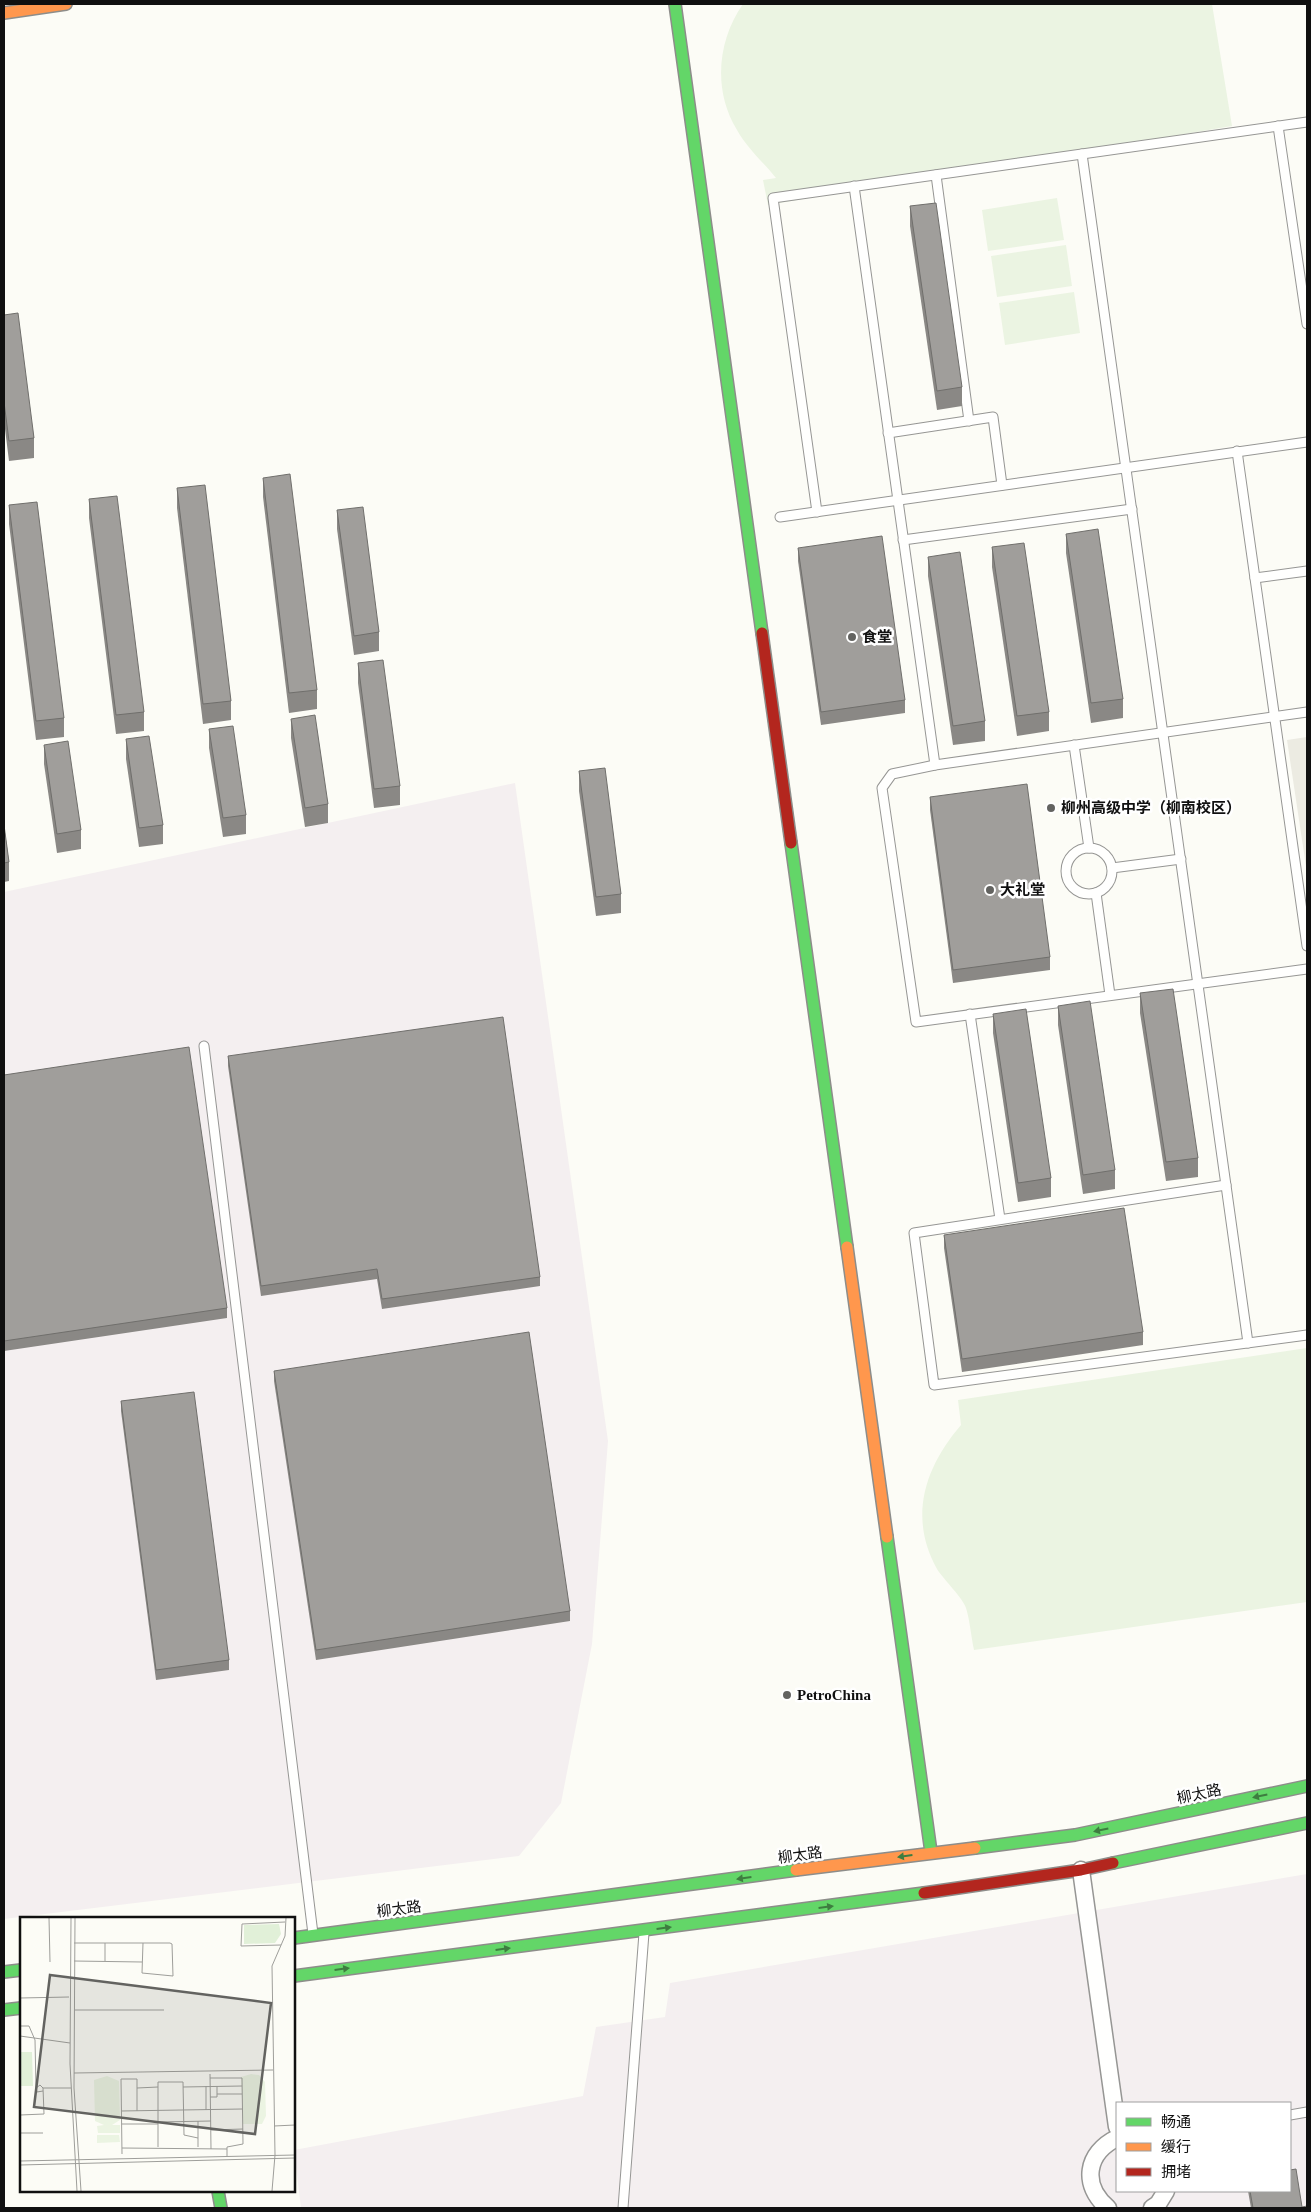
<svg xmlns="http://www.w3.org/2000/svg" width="1311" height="2212" font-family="'Times New Roman','Noto Sans SC',serif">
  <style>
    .industrial { fill: #f4eff0; fill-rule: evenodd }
    .pitch { fill: #ebf4e2 }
    .plaza { fill: #ecebe2 }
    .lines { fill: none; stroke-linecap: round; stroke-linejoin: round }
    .lane-casing { stroke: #969694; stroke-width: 11 }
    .street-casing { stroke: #969694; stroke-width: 19 }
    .fast-casing { stroke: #8d8d8a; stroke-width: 14 }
    .slow-casing { stroke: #8d8d8a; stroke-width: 14 }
    .jam-casing { stroke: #8d8d8a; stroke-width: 14 }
    .lane { stroke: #fffffe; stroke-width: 9 }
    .street { stroke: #fffffe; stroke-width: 16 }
    .fast { stroke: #63d668; stroke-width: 11 }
    .slow { stroke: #ff974d; stroke-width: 11 }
    .jam { stroke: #b3261e; stroke-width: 11 }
    .wall { fill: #8a8885 }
    .building { fill: #a09e9b; stroke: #706f6c }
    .oneway { fill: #3e7d40 }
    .poi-dot { fill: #636360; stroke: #fff; stroke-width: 2 }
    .labels { text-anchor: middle; stroke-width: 5; stroke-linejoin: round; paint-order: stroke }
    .poi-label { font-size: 15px; font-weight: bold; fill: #101010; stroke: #fff; text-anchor: start }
    .street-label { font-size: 15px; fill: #101010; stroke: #fff }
    .inset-road { fill: none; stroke: #9e9e9a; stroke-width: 1 }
    .view { fill: #636360; fill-opacity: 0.15; stroke: #636360; stroke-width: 2.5 }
    .inset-edge { fill: none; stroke: #101010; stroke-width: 2.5 }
  </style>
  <rect width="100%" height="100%" fill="#fcfcf6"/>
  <g class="industrial">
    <path d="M515,783L608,1441L592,1644L561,1803L519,1856L4,1919V892Z"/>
    <path d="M1307,1874V2208H301L294,2150L583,2096L596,2027L665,2017L670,1983ZM1117,2103H1290V2191H1117Z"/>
  </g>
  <g class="pitch">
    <path d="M743,4H1212L1232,126L768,205L763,180L776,178C763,162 747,148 737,130C713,91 717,41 743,4Z"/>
    <path d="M1057,198L1064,240L988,251L982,210Z"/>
    <path d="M1066,245L1072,286L997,297L991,256Z"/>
    <path d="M1074,292L1080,333L1005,345L999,303Z"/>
    <path d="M1307,1348V1602L974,1650C971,1636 970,1621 966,1608C963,1598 944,1580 937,1569C908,1517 925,1467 961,1425L958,1400Z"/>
  </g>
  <path class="plaza" d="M1307,737V873L1287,740Z"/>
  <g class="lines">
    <defs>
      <g id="lane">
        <path d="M1278,126L1307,324"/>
        <path d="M1082,154L1248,1343"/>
        <path d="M936,175L969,421"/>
        <path d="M854,186L935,765"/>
        <path d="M888,433L993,417L1002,485"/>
        <path d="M1237,451L1307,946"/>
        <path d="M817,512L773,198L1307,122"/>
        <path d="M780,517L1307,442"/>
        <path d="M903,540L1132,509"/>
        <path d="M1255,578L1307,571"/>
        <path d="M1307,712L935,765L892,774L882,788L916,1022L1307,969"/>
        <path d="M1074,745L1089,848"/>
        <circle cx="1089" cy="871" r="23"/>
        <path d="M1112,868L1181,859"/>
        <path d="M1096,893L1110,995"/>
        <path d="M970,1014L1000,1219"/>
        <path d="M204,1046L313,1934"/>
        <path d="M1226,1185L914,1233L934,1385L1307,1335"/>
        <path d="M1290,2115L1307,2112"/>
        <path d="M623,2208L644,1933"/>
      </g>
      <g id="street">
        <path d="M1081,1870L1117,2127"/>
        <path d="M1108,2208C1081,2185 1086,2153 1117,2138"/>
        <path d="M1152,2208L1158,2204L1166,2191"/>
      </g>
      <g id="fast">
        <path d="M675,4L762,633"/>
        <path d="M791,843L847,1247"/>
        <path d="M887,1537L931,1852"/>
        <path d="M975,1848L1075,1835L1307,1786"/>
        <path d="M1113,1863L1307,1823"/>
        <path d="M294,1938L796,1870"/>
        <path d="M4,1972L21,1970"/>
        <path d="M294,1976L924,1893"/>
        <path d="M4,2010L21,2008"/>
        <path d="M218,2191L221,2208"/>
      </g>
      <g id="slow">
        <path d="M4,13L66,4"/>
        <path d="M847,1247L887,1537"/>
        <path d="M796,1870L975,1848"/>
      </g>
      <g id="jam">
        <path d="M762,633L791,843"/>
        <path d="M924,1893L1081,1870L1113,1863"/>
      </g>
    </defs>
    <use href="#lane" class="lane-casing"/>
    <use href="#street" class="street-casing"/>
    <use href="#fast" class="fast-casing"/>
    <use href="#slow" class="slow-casing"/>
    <use href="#jam" class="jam-casing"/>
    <use href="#lane" class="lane"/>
    <use href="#street" class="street"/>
    <use href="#fast" class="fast"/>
    <use href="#slow" class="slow"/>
    <use href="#jam" class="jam"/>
  </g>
  <g class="wall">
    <path d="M910,206L962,387V406L937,410L910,226Z"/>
    <path d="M4,315L34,438V458L9,461L4,421Z"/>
    <path d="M263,478L317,690V709L289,713L263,497Z"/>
    <path d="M177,488L231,701V720L203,724L177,508Z"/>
    <path d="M89,499L144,712V731L116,734L89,518Z"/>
    <path d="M9,505L64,718V737L36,740L9,524Z"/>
    <path d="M337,510L379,632V651L354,655L337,529Z"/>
    <path d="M1066,534L1123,699V718L1091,723L1066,553Z"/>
    <path d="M992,547L1049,712V731L1017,736L992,567Z"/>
    <path d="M798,548L905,700V713L821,725L798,561Z"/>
    <path d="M928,557L985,721V741L953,745L928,576Z"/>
    <path d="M358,663L400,786V805L374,808L358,683Z"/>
    <path d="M291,719L328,804V823L305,827L291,738Z"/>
    <path d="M209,729L246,815V834L223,837L209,748Z"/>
    <path d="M126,739L163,825V844L139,847L126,759Z"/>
    <path d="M44,745L81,830V849L57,853L44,764Z"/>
    <path d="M579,771L621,894V913L596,916L579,791Z"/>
    <path d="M930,797L1050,957V970L953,983L930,810Z"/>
    <path d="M4,825L9,862V881L4,882Z"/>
    <path d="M1140,993L1198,1158V1177L1166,1181L1140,1013Z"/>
    <path d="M1058,1006L1115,1170V1189L1083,1194L1058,1025Z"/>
    <path d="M993,1014L1051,1178V1197L1018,1202L993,1033Z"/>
    <path d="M228,1056L540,1277V1286L382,1309L377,1279L261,1296L228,1066Z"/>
    <path d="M4,1075L227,1308V1318L4,1351Z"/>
    <path d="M944,1235L1143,1332V1345L962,1372L944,1248Z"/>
    <path d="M274,1371L570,1611V1621L316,1660L274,1381Z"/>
    <path d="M121,1401L229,1660V1670L156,1680L121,1411Z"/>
    <path d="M1248,2191H1290L1302,2207L1307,2208H1251Z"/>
  </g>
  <g class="building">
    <path d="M936,203L962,387L937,391L910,206Z"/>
    <path d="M18,313L34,438L9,441L4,402V315Z"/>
    <path d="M290,474L317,690L289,693L263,478Z"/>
    <path d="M205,485L231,701L203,704L177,488Z"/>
    <path d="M117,496L144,712L116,715L89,499Z"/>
    <path d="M37,502L64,718L36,721L9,505Z"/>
    <path d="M363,507L379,632L354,636L337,510Z"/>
    <path d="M1098,529L1123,699L1091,703L1066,534Z"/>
    <path d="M882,536L905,700L821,712L798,548Z"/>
    <path d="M1024,543L1049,712L1017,716L992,547Z"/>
    <path d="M960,552L985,721L953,726L928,557Z"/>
    <path d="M383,660L400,786L374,789L358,663Z"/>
    <path d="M315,715L328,804L305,808L291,719Z"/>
    <path d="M233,726L246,815L223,818L209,729Z"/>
    <path d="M149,736L163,825L139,828L126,739Z"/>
    <path d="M68,741L81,830L57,834L44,745Z"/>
    <path d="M605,768L621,894L596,897L579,771Z"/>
    <path d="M1027,784L1050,957L953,970L930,797Z"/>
    <path d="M4,825L9,862L4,863Z"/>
    <path d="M1173,989L1198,1158L1166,1162L1140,993Z"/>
    <path d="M1090,1001L1115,1170L1083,1175L1058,1006Z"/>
    <path d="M1026,1009L1051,1178L1018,1183L993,1014Z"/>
    <path d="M503,1017L540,1277L382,1299L377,1269L261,1286L228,1056Z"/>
    <path d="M189,1047L227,1308L4,1341V1075Z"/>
    <path d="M1124,1208L1143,1332L962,1359L944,1235Z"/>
    <path d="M529,1332L570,1611L316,1650L274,1371Z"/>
    <path d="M194,1392L229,1660L156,1670L121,1401Z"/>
    <path d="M1296,2169L1302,2207L1307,2206V2208H1253L1250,2191H1290V2170Z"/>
  </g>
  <defs><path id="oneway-solid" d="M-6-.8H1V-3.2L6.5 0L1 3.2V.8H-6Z" transform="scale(1.25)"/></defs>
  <g class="oneway">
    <use href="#oneway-solid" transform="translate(1260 1796) rotate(168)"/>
    <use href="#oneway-solid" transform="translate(1101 1830) rotate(168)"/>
    <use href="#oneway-solid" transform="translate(905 1856) rotate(172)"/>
    <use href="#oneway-solid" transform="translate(744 1878) rotate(172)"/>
    <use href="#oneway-solid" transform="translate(826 1907) rotate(-7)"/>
    <use href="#oneway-solid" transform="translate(664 1928) rotate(-7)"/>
    <use href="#oneway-solid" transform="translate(503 1949) rotate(-7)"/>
    <use href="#oneway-solid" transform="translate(342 1969) rotate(-7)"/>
  </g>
  <g class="poi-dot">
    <circle cx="852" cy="637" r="5"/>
    <circle cx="1051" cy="808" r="5"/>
    <circle cx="990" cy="890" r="5"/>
    <circle cx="787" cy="1695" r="5"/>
  </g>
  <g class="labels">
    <g class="poi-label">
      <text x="862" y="642">食堂</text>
      <text x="1061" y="813">柳州高级中学（柳南校区）</text>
      <text x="1000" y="895">大礼堂</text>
      <text x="797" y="1700">PetroChina</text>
    </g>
    <g class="street-label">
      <text transform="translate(1199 1794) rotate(-12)" y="5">柳太路</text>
      <text transform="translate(800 1855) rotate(-8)" y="5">柳太路</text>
      <text transform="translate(399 1909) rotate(-7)" y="5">柳太路</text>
    </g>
  </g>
  <g transform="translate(20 1917)">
    <rect width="275" height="275" fill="#fcfcf6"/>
    <path d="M259,7L261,17L255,26L224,27V8ZM0,135H12L13,169H0Z" fill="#e1f0d8"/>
    <path d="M231,157L239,158L245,165L246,199L242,207H223L221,160ZM87,159L99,164L100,203L92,208H100V216H78L77,209L84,208L75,204L74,163ZM77,218H99L100,225L77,226Z" fill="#ebf4e2"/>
    <path class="inset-road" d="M29,1L30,45M51,1L50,147L57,274M55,1L54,171L61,274M54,26H150L152,27L153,59L122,56L123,26M261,28L221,29L222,7L265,5M54,44L122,45M85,44V26M0,81L49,80M55,93H144M0,109H9L15,123L16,171M0,119L50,126M54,156L253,153M190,157L191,232M190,161H222L223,227L207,230V239M186,169V193M163,170L222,169M23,171H51M117,171L138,170M197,177H222M190,180H197V169M101,194L222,192M0,198L24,197L23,171L20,168L16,171L17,175L23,174M178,204V230M138,205L191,204M102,207H138M254,209L275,208M191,213L223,212M0,216H23M138,230V165H163L164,218L178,221M102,231L207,232M102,237L101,162H117V194M0,244L275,238M0,248L275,241M252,274L255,238L252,49L265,19L266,1"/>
    <path class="view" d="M30,58L251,86L235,217L14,190Z"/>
    <rect width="275" height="275" class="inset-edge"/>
  </g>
  <rect width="1311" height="2212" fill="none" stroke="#101010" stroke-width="10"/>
  <rect x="1116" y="2102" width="175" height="90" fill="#ffffff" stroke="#9f9f9f"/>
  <rect x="1126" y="2118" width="25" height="8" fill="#63d668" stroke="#9f9f9f"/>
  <text x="1161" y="2127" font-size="15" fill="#101010">畅通</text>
  <rect x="1126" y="2143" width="25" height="8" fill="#ff974d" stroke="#9f9f9f"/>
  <text x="1161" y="2152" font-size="15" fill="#101010">缓行</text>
  <rect x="1126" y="2168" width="25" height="8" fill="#b3261e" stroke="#9f9f9f"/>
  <text x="1161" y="2177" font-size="15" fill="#101010">拥堵</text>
</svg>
